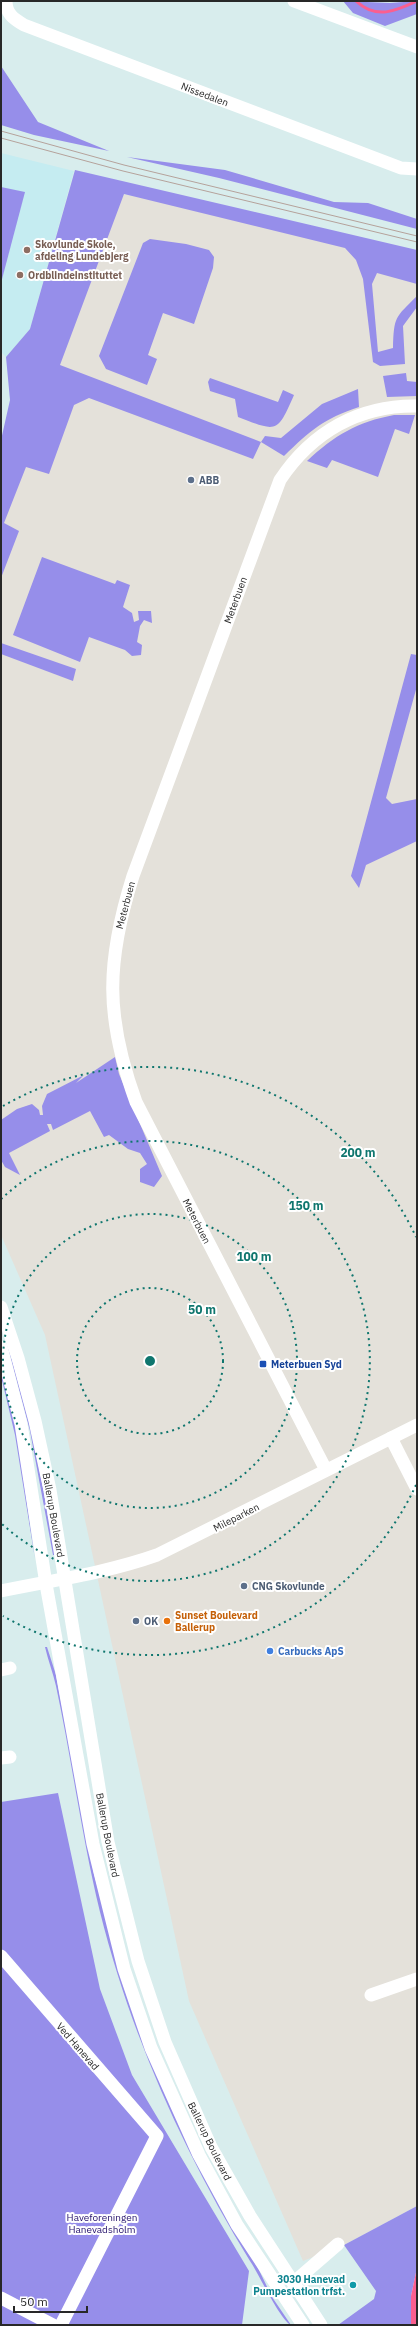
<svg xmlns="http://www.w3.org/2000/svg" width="418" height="2326" font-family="'IBM Plex Sans',sans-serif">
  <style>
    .industrial { fill: #e4e1da }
    .education { fill: #c5ecf1 }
    .green { fill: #968eea }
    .water { fill: #fb5f8f }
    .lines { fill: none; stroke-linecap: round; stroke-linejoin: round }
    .stream { stroke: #fb5f8f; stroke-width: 3 }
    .minor { stroke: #fff; stroke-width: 13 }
    .tram { stroke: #b5a29b; stroke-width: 1 }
    .ring { fill: none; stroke: #0f766e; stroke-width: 2; stroke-dasharray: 2 4 }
    .education-dot { fill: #8d6e63; stroke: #fff; stroke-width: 1.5 }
    .service-dot { fill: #5c6f8a; stroke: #fff; stroke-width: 1.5 }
    .transit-dot { fill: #1a4fb4; stroke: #fff; stroke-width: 1.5 }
    .food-dot { fill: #e8710a; stroke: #fff; stroke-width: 1.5 }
    .shop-dot { fill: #3f7fe0; stroke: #fff; stroke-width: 1.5 }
    .culture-dot { fill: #0f9aa8; stroke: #fff; stroke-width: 1.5 }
    .labels { text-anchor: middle; stroke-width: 4; stroke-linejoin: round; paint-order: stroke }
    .street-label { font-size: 10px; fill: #282828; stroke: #fff }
    .education-label { font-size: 10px; font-weight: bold; fill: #785e54; stroke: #fff; text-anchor: start }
    .service-label { font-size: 10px; font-weight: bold; fill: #4e5e75; stroke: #fff; text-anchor: start }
    .transit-label { font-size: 10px; font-weight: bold; fill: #164399; stroke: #fff; text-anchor: start }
    .food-label { font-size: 10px; font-weight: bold; fill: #c56008; stroke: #fff; text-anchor: start }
    .shop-label { font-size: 10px; font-weight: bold; fill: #366cbe; stroke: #fff; text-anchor: start }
    .park-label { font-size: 10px; fill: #25126c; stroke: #fff }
    .culture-label { font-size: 10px; font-weight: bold; fill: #0d838f; stroke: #fff; text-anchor: end }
    .centre { fill: #0f766e; stroke: #fff; stroke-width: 2 }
    .ring-label { font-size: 12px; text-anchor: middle; font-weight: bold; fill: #0f766e; stroke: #fff; stroke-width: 4; stroke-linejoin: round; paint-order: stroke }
  </style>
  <rect width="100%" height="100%" fill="#d8eded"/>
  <path class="industrial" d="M123,194L417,253V2206L344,2245L303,2261L189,2001L45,1335L1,1235V518Z"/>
  <path class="education" d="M1,153L74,171L30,329L6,357L1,352Z"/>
  <g class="green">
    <path d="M343,1L390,3L417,1V14L385,26L353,13Z"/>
    <path d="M1,66L38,122L109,151L34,135L1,125Z"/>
    <path d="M127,157L225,170L334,202L368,203L417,219V229L219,178Z"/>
    <path d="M75,170L417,250V284L377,273L372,284L378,352L393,348C394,316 395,318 417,296V307L403,326L405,364L380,366L373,362L363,279L356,260L345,248L124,194L60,365L261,442L265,436L281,438L322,404L358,389L359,407C323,419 311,430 284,456L261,442L253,459L89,398L74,405L49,474L26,467L4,523L19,531L1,578V440L10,400L6,357L30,329Z"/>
    <path d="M1,187L25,192L1,283Z"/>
    <path d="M150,239L186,244L209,250L214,257L213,268L194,324L163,313L148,355L157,359L147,385L106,369L99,356L143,243Z"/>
    <path d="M406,373L407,381L417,382V396L387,397L383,376Z"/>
    <path d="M210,378L278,402L283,390L294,395C277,434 277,432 238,417L235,399L210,391L208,382Z"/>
    <path d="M394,415H415L409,434L395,429L378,477L332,460L327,468L307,461C335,435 357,422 394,415Z"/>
    <path d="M42,557L115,584L117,580L130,585L123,607L132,613L134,622L139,620L138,611H151L152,623L144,620L140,626L137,642L142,645L141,655L132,656L125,650L89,637L80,662L13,635Z"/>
    <path d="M1,643L76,669L73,681L1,654Z"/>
    <path d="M411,654L417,655V686L386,798L394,806L392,804L417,799V841L366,865L359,888L351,876Z"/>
    <path d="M115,1057L119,1074L162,1176L154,1187L140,1182V1169L147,1164L140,1153L128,1149L109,1135L104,1137L90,1111L53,1130L51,1124H47L50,1131L9,1153L20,1175L5,1167L1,1160V1120L17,1109L32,1104L39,1110L40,1115H43L42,1106L47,1094L84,1075L76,1083Z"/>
    <path d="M7,1344L28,1411L56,1555H53L30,1431Z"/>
    <path d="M1,1367L17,1432L35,1559L15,1435L1,1376Z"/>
    <path d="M45,1647H47L56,1675L94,1874L123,1979L259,2270L272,2297L291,2325C280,2320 259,2274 250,2261C184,2153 131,2036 100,1912C82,1838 72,1761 56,1686C53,1673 48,1660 45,1647Z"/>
    <path d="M58,1793L100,1989L132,2075L249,2271L242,2325H1V1802Z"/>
    <path d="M417,2206V2268L411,2296V2325H338L374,2299L376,2291L344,2245Z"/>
  </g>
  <path class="water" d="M417,2268V2325H411V2296Z"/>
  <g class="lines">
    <path class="stream" d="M356,1C376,20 396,11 417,1"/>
    <g class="minor">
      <path d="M6,1C6,14 14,19 24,25L401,168L417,169"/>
      <path d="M294,1L417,47"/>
      <path d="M1,1307L18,1358L35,1421L50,1490L108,1842L138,1961L165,2042L211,2147L250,2216L321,2325"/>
      <path d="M1,1347L21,1424L46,1584L93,1844L124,1969L151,2048L199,2155L237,2225L303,2325"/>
      <path d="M391,1438L417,1489"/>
      <path d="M326,1470L136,1102C105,1017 106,962 133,876L280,480C312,432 359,405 417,406"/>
      <path d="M1,1591C54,1580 106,1573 157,1555L417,1425"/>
      <path d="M1,1670L10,1668"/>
      <path d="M1,1758L10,1757"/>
      <path d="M1,1956L157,2136L61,2325"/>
      <path d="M371,1995L417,1979"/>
      <path d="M293,2283L338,2244"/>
      <path d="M1,2298L53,2325"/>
    </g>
    <g class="tram">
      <path d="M1,131L124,165L417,236"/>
      <path d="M1,138L123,171L417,242"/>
    </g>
  </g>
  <g class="ring">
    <circle cx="150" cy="1361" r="73"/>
    <circle cx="150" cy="1361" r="147"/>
    <path d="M1 1199A220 220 0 1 1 1 1523"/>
    <path d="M416 1485A294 294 0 0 1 3 1616M3 1106A294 294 0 0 1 416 1237"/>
  </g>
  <g class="education-dot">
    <circle cx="27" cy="250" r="4"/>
    <circle cx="20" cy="275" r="4"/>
  </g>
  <g class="service-dot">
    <circle cx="191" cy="480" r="4"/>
    <circle cx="244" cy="1586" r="4"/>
    <circle cx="136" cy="1621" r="4"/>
  </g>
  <rect class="transit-dot" x="259" y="1360" width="8" height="8" rx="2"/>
  <circle class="food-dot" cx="167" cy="1621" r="4"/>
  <circle class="shop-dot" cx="270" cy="1651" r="4"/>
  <circle class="culture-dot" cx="353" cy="2285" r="4"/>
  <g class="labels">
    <g class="street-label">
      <text transform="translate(205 94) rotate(21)" y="4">Nissedalen</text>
      <text transform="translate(235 600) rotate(-70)" y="4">Meterbuen</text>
      <text transform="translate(125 905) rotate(-75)" y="4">Meterbuen</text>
      <text transform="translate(197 1221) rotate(63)" y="4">Meterbuen</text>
      <text transform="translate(54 1515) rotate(80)" y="4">Ballerup Boulevard</text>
      <text transform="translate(236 1517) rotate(-27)" y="4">Mileparken</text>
      <text transform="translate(108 1835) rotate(79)" y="4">Ballerup Boulevard</text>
      <text transform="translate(78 2046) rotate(49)" y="4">Ved Hanevad</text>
      <text transform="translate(210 2141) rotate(64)" y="4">Ballerup Boulevard</text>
    </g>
    <g class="education-label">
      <text x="35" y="248">Skovlunde Skole,<tspan x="35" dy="12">afdeling Lundebjerg</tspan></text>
      <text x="28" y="279">Ordblindeinstituttet</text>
    </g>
    <g class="service-label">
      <text x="199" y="484">ABB</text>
      <text x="252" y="1590">CNG Skovlunde</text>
      <text x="144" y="1625">OK</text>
    </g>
    <g class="transit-label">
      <text x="271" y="1368">Meterbuen Syd</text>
    </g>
    <g class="food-label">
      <text x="175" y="1619">Sunset Boulevard<tspan x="175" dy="12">Ballerup</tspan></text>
    </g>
    <g class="shop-label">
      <text x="278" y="1655">Carbucks ApS</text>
    </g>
    <g class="park-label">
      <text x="102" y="2221">Haveforeningen<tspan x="102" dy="12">Hanevadsholm</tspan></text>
    </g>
    <g class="culture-label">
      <text x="345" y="2283">3030 Hanevad<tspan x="345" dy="12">Pumpestation trfst.</tspan></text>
    </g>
  </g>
  <circle cx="150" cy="1361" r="6" class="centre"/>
  <g class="ring-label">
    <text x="358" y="1157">200 m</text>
    <text x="306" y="1210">150 m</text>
    <text x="254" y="1261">100 m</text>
    <text x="202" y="1314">50 m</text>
  </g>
  <rect width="418" height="2326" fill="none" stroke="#282828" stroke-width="4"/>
  <path d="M14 2306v6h73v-6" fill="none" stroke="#282828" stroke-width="2"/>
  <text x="20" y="2306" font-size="12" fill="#282828" stroke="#ffffff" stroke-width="3" paint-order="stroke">50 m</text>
</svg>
